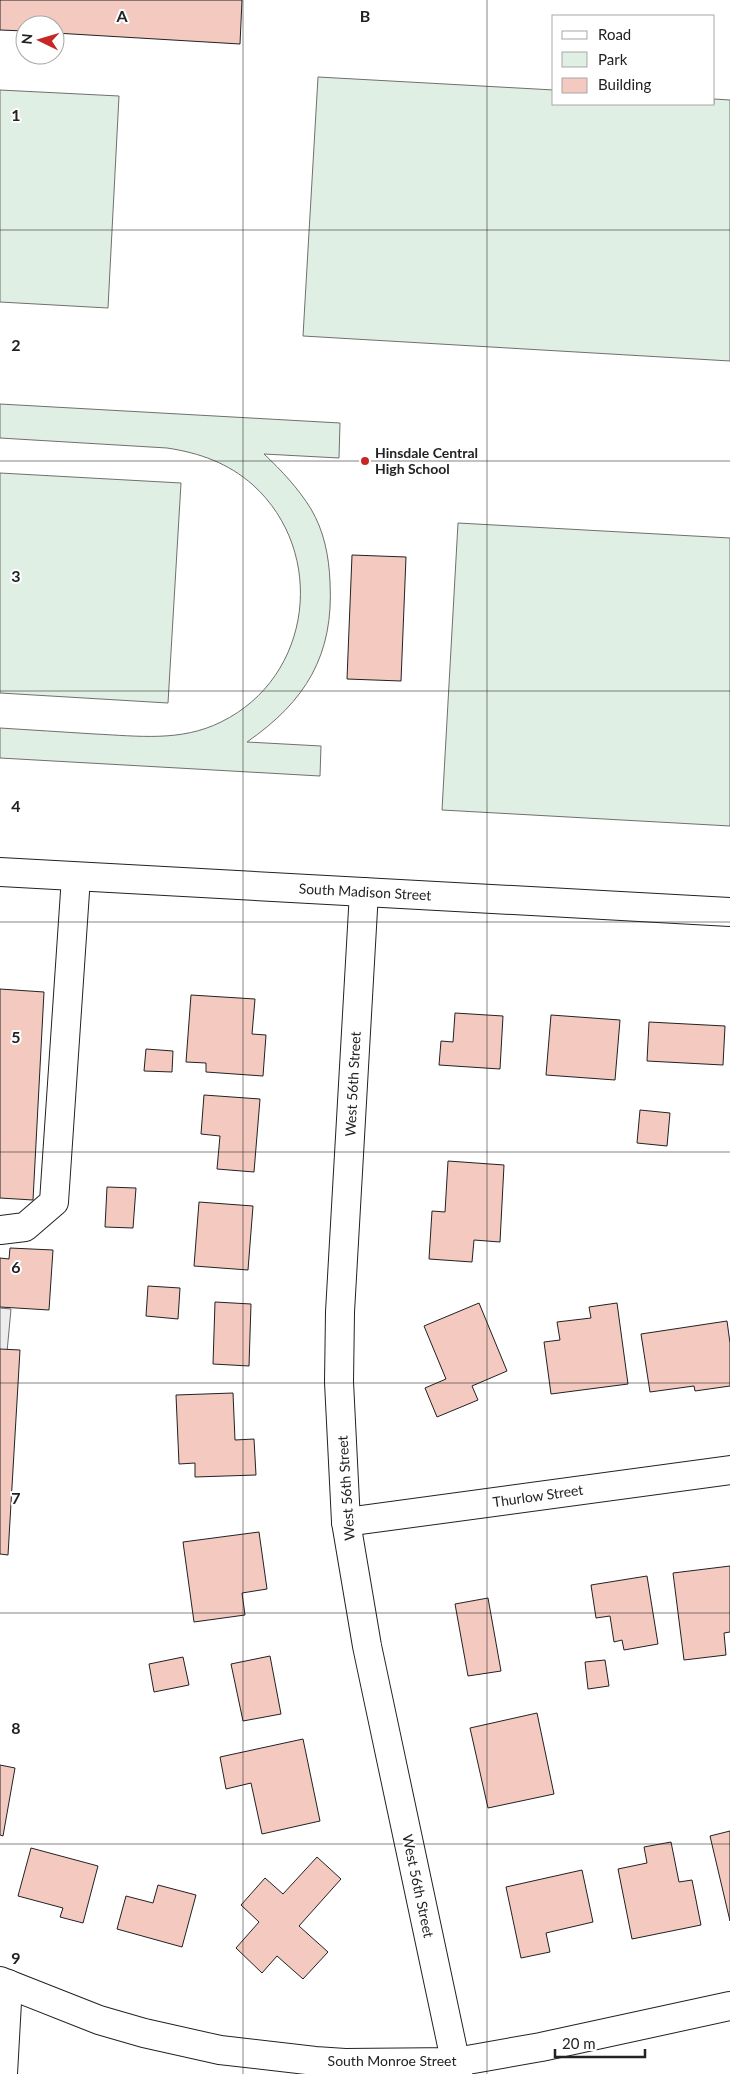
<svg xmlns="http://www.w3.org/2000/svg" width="730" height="2074" font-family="Lato,sans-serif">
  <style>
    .green { fill: #e0efe3; stroke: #6f6f6f }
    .parking { fill: #ededed; stroke: #6f6f6f }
    .building { fill: #f3c9c0; stroke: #222 }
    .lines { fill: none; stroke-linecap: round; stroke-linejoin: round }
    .minor-casing { stroke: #222; stroke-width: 30 }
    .minor { stroke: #fff; stroke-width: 28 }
    .grid { fill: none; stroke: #222; stroke-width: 1; stroke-opacity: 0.55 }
    .poi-dot { fill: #c62828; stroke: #fff; stroke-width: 2 }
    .labels { text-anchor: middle; stroke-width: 4; stroke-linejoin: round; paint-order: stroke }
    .poi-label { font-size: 14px; font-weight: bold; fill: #222; stroke: #fff; text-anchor: start }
    .street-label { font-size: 14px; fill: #222; stroke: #fff }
    .grid-label { font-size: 16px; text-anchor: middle; font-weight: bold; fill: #222; stroke: #fff; stroke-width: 4; stroke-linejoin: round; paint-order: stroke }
  </style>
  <rect width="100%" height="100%" fill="#fff"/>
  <g class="green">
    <path d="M318,77L554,90V104H714V99L730,100V361L303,336Z"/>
    <path d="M0,90L119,96L108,308L0,302Z"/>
    <path d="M0,404L340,423L339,458L264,454C282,471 298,488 311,509C324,531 329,556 330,582C334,655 306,701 247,742L321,746L320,776L0,758V728C32,730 63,732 95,734C138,736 181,742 221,722C313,677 327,552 253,485C228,463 200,453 167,448L0,438Z"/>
    <path d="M0,473L181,483L168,703L0,693Z"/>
    <path d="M458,523L730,538V826L442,810Z"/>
  </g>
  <path class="parking" d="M0,1308L11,1309L7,1352L0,1351Z"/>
  <g class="building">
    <path d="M0,0H242L240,44L55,33V25H25V31L0,30Z"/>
    <path d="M352,555L406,557L401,681L347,679Z"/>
    <path d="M0,989L44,992L33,1200L0,1198Z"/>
    <path d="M191,995L255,999L252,1034L266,1035L263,1076L206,1072V1063L186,1062Z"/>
    <path d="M455,1013L503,1016L500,1069L439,1065L441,1041L453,1042Z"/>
    <path d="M551,1015L620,1020L615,1080L546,1075Z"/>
    <path d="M649,1022L725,1026L723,1065L647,1061Z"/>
    <path d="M146,1049L173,1051L172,1072L144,1071Z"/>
    <path d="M204,1095L260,1099L254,1172L217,1169L220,1136L201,1134Z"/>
    <path d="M640,1110L670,1113L667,1146L637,1143Z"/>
    <path d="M448,1161L504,1165L500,1242L474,1240L472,1262L429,1259L432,1211L445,1212Z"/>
    <path d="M107,1187L136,1188L133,1228L105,1227Z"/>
    <path d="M199,1202L253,1206L248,1270L194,1266Z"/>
    <path d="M10,1248L53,1250L49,1310L0,1307V1258L9,1259Z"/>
    <path d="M148,1286L180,1288L178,1319L146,1316Z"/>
    <path d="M215,1302L251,1304L249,1366L213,1364Z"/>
    <path d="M479,1303L507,1371L472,1386L478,1400L437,1417L425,1388L446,1379L424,1326Z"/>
    <path d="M617,1303L628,1384L551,1394L544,1342L560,1340L557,1322L591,1318L589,1307Z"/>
    <path d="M727,1321L730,1343V1386L695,1391L694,1386L650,1392L641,1334Z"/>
    <path d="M0,1349L20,1350L8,1555L0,1554Z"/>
    <path d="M233,1393L235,1440L254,1439L256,1475L195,1477V1463L179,1464L176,1395Z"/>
    <path d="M259,1532L267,1589L242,1593L245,1615L194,1622L183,1542Z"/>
    <path d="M730,1566V1632L724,1633L726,1655L684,1660L673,1573Z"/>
    <path d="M647,1576L658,1644L624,1650L622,1640L614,1642L610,1616L596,1618L591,1585Z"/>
    <path d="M488,1598L501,1671L468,1676L455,1604Z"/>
    <path d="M270,1656L281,1714L243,1721L231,1664Z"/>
    <path d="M183,1657L189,1685L154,1692L149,1664Z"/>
    <path d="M605,1660L609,1686L588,1689L585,1662Z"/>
    <path d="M537,1713L554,1794L488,1808L470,1728Z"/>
    <path d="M303,1739L320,1821L262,1834L251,1783L226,1789L220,1757Z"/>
    <path d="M0,1765L15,1768L3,1836L0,1835Z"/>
    <path d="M730,1831V1921L710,1836Z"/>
    <path d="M671,1842L679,1882L692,1880L701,1925L632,1939L618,1869L647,1863L644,1847Z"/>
    <path d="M31,1848L98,1866L83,1923L60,1917L63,1908L18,1896Z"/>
    <path d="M317,1857L341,1879L299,1926L328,1952L303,1979L277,1956L262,1973L236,1948L259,1922L241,1905L265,1878L283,1894Z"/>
    <path d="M582,1870L593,1922L546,1933L550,1952L521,1958L506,1887Z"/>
    <path d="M158,1885L196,1895L182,1947L117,1929L126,1896L153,1903Z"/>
  </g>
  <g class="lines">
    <defs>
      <g id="minor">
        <path d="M0,872L730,912"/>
        <path d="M364,892L340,1312L339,1382L346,1522L367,1646L458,2074"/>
        <path d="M0,1230L25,1227L54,1202L76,877"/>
        <path d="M346,1522L730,1470"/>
        <path d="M0,1981L99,2020L144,2033L220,2050L315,2061L345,2063L456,2062L541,2047L730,2006"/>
        <path d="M3,2074L8,1984"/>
      </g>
    </defs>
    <use href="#minor" class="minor-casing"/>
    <use href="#minor" class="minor"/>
  </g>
  <path class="grid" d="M243,0V2074M487,0V2074M0,230H730M0,461H730M0,691H730M0,922H730M0,1152H730M0,1383H730M0,1613H730M0,1844H730"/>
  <circle class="poi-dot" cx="365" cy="461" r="5"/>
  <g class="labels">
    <g class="poi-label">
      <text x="375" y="458">Hinsdale Central<tspan x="375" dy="16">High School</tspan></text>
    </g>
    <g class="street-label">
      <text transform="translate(365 892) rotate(3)" y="5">South Madison Street</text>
      <text transform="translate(353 1084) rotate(-87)" y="5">West 56th Street</text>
      <text transform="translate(346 1488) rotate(-94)" y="5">West 56th Street</text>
      <text transform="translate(538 1496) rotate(-8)" y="5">Thurlow Street</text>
      <text transform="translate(418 1886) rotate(78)" y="5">West 56th Street</text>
      <text x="392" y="2066">South Monroe Street</text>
    </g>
  </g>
  <g class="grid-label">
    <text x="122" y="22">A</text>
    <text x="365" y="22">B</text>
    <text x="16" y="121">1</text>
    <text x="16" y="351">2</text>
    <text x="16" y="582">3</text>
    <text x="16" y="812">4</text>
    <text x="16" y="1043">5</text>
    <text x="16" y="1273">6</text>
    <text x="16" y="1504">7</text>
    <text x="16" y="1734">8</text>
    <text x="16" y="1964">9</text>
  </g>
  <rect x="552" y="15" width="162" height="90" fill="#ffffff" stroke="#a7a7a7"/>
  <rect x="562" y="31" width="25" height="8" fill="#ffffff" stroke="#a7a7a7"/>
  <text x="598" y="40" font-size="15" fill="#222222">Road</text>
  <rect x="562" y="52" width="25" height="15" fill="#e0efe3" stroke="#a7a7a7"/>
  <text x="598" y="65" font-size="15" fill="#222222">Park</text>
  <rect x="562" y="78" width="25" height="15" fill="#f3c9c0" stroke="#a7a7a7"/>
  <text x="598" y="90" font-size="15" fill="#222222">Building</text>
  <g transform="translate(40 40) rotate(275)"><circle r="24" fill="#ffffff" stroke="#a7a7a7"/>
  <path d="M0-4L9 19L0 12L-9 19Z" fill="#c62828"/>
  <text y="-8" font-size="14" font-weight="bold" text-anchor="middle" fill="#222222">N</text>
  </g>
  <path d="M555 2049v8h90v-8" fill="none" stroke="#222222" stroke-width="2.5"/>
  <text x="562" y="2049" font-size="15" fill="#222222" stroke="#ffffff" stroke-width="4" paint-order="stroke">20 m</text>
</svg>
